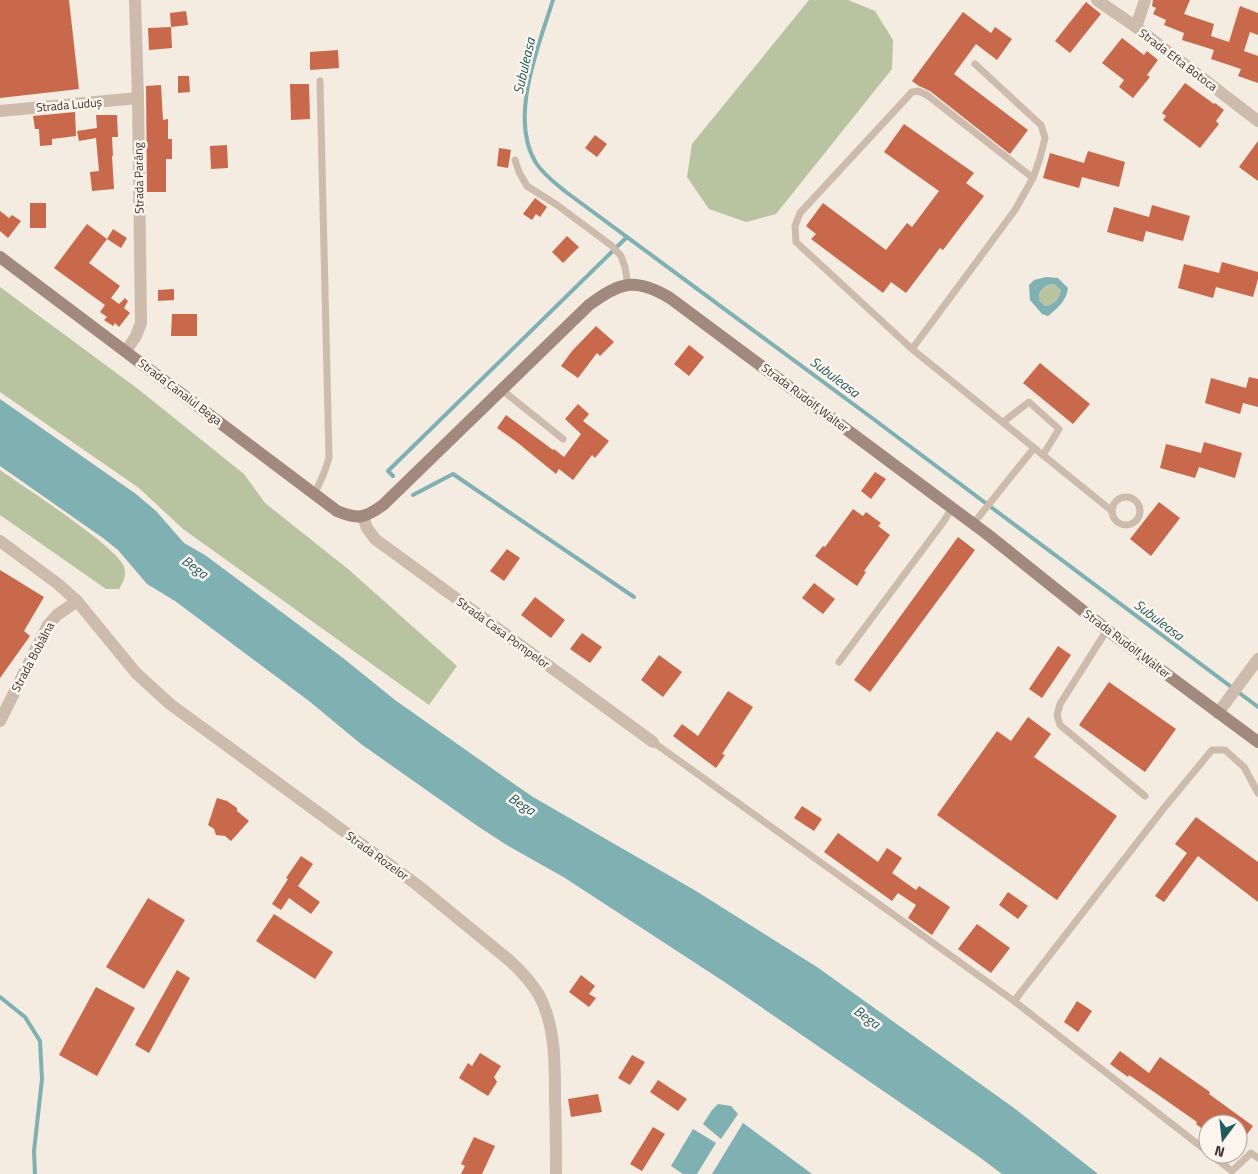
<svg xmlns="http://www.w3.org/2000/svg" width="1258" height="1174" font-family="'Titillium Web',sans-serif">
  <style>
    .green { fill: #b8c4a0 }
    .water { fill: #7fb0b2; fill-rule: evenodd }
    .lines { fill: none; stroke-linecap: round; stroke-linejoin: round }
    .stream { stroke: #7fb0b2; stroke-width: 4 }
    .building { fill: #c8694b }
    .lane { stroke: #cdbbac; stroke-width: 7 }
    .street { stroke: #cdbbac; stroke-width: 12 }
    .secondary { stroke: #a18a7d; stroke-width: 12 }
    .labels { text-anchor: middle; stroke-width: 5; stroke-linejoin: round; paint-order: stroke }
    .street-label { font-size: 12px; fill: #3b302b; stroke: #fbf5ee }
    .water-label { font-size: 14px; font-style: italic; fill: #1f5a5e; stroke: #fbf5ee }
  </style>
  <rect width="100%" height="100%" fill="#f4ebe1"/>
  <g class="green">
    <path d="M809,0H848L875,11L893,40L892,69L776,214L746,222L709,209L687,177L692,144Z"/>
    <path d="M1054,284L1061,290C1059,299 1054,305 1045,306L1039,300C1038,290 1045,286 1054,284Z"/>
    <path d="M0,287L138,389L244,474L265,503L348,569L457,666L429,705L183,529L139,488L0,392Z"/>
    <path d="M0,470C21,485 119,548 124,567C127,576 123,582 119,589H106L0,515Z"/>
  </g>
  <g class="water">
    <path d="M1046,277L1058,278L1068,288C1067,300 1057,309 1048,316L1042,314L1030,300L1029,285L1034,280ZM1054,284L1061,290C1059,299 1054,305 1045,306L1039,300C1038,290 1045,285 1054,284Z"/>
    <path d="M0,399L136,494L156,511L184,543L205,555L343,658L395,700L507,779L533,797L696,891L817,967L1014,1108L1098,1174H1002L978,1156L726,983L565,878L505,844L476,825L361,744L309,701L175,601L147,584L118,550L103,538L0,466Z"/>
    <path d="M718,1104L731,1106L738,1114L721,1139L703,1124L712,1110Z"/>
    <path d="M743,1123L812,1174H712Z"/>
    <path d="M693,1129L716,1143L697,1174H683L671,1166Z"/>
  </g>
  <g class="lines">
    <g class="stream">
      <path d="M553,0C539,45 508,118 536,163C544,175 555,183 566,192L864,412L1258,707"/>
      <path d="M393,476L388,471L627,237"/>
      <path d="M413,495L453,474L634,597"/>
      <path d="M0,997L25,1017L40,1041L42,1079L34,1151L35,1174"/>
    </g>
  </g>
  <g class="building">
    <path d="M0,0H69L79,89L0,98Z"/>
    <path d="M1153,0H1190L1184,14L1214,24L1211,36L1229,42L1240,6L1258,13V35L1250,32L1244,51L1258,56V83L1238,76L1241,69L1211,59L1214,50L1182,40L1184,33L1164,25L1166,20L1153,14L1156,8L1152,6Z"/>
    <path d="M1086,2L1101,14L1070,53L1055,41Z"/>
    <path d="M186,11L188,25L171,27L170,13Z"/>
    <path d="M963,12L991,33L995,27L1012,39L997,60L976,44L954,74L1028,130L1010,154L930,91L919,86L912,81Z"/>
    <path d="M171,27L172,48L149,50L148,28Z"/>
    <path d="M1122,38L1144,55L1147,51L1158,60L1147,75L1150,77L1133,98L1119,87L1124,80L1102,63Z"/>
    <path d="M338,50L339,68L310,70V52Z"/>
    <path d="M178,76H189L190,92L178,93Z"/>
    <path d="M1185,83L1214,104L1215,103L1224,110L1216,121L1219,124L1200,148L1163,120L1166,116L1162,113Z"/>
    <path d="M290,84H309L310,119L291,120Z"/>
    <path d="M161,85L163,120L168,119V139H172V159H166V192H147L146,86Z"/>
    <path d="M75,112L76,136L52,139V145L40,146L39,129H35L33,116Z"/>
    <path d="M96,115H117L118,137H112L113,156H112L114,189L92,191L90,172L99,171L96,138L79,141L77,131L97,128Z"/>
    <path d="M904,124L974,173L966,183L984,196L943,250L940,248L906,293L891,282L883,293L811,239L816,234L806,226L823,203L886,250L907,223L912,227L939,191L884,152Z"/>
    <path d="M595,135L607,144L597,157L585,148Z"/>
    <path d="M1258,141V181L1239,167Z"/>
    <path d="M227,145L228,168L211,169L210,146Z"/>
    <path d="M499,148L511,150L508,168L497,166Z"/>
    <path d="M1088,151L1125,162L1119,187L1082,177L1079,188L1043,178L1050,153L1084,163Z"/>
    <path d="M535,198L547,207L540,217L536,214L532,220L523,214Z"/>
    <rect x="30" y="203" width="16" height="25"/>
    <path d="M1152,205L1190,216L1183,241L1146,231L1143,242L1107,232L1114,207L1149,217Z"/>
    <path d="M0,211L9,218L12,215L21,221L8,238L0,231Z"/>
    <path d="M87,224L107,239L89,263L120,286L111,298L119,304L125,298L128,301L124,308L130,313L119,327L115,323L113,326L104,320L107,317L100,312L105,305L54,268Z"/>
    <path d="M113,229L127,238L121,248L107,239Z"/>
    <path d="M567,236L579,247L563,263L552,252Z"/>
    <path d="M1222,262L1258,272V279L1253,297L1216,287L1213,298L1178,288L1184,264L1219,273Z"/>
    <path d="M174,289V300L158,301V290Z"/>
    <path d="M172,314H197V336H171Z"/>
    <path d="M596,326L614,342L600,356L597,353L578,378L561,366L572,351Z"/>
    <path d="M689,345L704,357L689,376L674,364Z"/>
    <path d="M1040,363L1090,404L1073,424L1023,383Z"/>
    <path d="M1249,377L1258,379V407L1243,403L1240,414L1205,403L1211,378L1246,388Z"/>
    <path d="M578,404L589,414L583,421L609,441L595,458L592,455L573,480L559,469L556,474L518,443L497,428L506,415L553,450L554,449L564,457L581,434L565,419Z"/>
    <path d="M1204,442L1242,453L1235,478L1199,467L1195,478L1160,468L1166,444L1201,453Z"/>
    <path d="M875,472L886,479L871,499L861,491Z"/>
    <path d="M1159,502L1180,518L1151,556L1130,539Z"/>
    <path d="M853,509L863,516L866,512L881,523L878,526L890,535L864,571L866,572L857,586L815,556L823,546L825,547Z"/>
    <path d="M958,537L975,550L870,692L854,680Z"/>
    <path d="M507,549L520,558L504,581L490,571Z"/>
    <path d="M0,570L44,597L24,631L30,636L0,678Z"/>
    <path d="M814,583L835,599L823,614L802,598Z"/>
    <path d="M535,597L565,620L551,638L521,615Z"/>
    <path d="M582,633L602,647L590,663L570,649Z"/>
    <path d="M1058,646L1071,655L1042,698L1029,689Z"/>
    <path d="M659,655L682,672L663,697L641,680Z"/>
    <path d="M1109,682L1176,729L1145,772L1079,725Z"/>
    <path d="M728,691L753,707L722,754L725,755L716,768L673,736L682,724L698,736Z"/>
    <path d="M1028,717L1051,734L1034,757L1117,816L1057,900L937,815L997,731L1011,741Z"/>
    <path d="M217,798L227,801L237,808V811L249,821L231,841L225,836L216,835L214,829L208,825Z"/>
    <path d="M802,806L822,819L814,831L794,818Z"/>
    <path d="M1196,817L1258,862V902L1198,856L1164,902L1155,896L1187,853L1175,844Z"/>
    <path d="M838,833L878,862L887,848L902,858L892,873L916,890L919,886L950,907L932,935L908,918L916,905L898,893L892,901L824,852Z"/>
    <path d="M301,856L313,864L298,886L320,902L311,914L289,898L281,910L272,904L288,879L286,878Z"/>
    <path d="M1008,892L1028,906L1018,919L999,905Z"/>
    <path d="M148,898L185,920L144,989L106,967Z"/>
    <path d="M274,914L333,952L315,979L256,941Z"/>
    <path d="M977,924L1010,948L991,973L958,949Z"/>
    <path d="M177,970L190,978L149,1053L135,1045Z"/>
    <path d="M581,975L595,986L589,994L596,998L589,1007L569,992Z"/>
    <path d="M96,987L135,1008L97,1076L59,1055Z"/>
    <path d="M1077,1001L1092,1011L1078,1032L1064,1022Z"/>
    <path d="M1120,1051L1149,1073L1160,1057L1210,1092L1209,1094L1253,1126L1238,1147V1124H1208V1133L1196,1124L1197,1122L1157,1094L1129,1075L1128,1077L1110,1064Z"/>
    <path d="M480,1053L501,1066L494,1077L497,1082L488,1096L459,1078L468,1063L472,1066Z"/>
    <path d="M632,1055L645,1062L630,1085L618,1078Z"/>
    <path d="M658,1080L687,1099L678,1111L650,1092Z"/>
    <path d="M598,1094L602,1112L571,1117L568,1099Z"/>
    <path d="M653,1127L665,1134L642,1171L630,1164Z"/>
    <path d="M474,1137L495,1146L482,1174H461L465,1166L461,1164Z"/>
  </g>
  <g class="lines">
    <g class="lane">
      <path d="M515,160L519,172L527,186L557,205L612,246L621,256L625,267L628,285"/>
      <path d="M1033,178L927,95L918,91L912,92L800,213L795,226L796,242L912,349L1112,511"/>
      <path d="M912,349L1015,210L1033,178L1040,158L1045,138L1041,125L975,64"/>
      <path d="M502,390L563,439"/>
      <path d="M1003,422L1029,402L1059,429L1043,455"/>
      <path d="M315,493L324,473L329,458L320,81"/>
      <circle cx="1126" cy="511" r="14"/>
      <path d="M973,524L1034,448"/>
      <path d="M1107,630L1060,704L1057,715L1060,725L1145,796"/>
      <path d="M839,662L944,521L952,508"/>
      <path d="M653,742L1014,1001L1208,1152"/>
      <path d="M1014,1001L1164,808L1212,750H1225L1244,767L1258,793"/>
      <path d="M1210,1154L1232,1171L1251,1153L1258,1158"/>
    </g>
    <g class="street">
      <path d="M1097,0L1136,27L1258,121"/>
      <path d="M1136,27L1145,0"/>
      <path d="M0,111L138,98"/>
      <path d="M126,351L136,336L141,323L138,98L135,0"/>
      <path d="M363,517L367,528L375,539L653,742"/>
      <path d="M0,541L58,584L77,601L136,673L170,704L416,884L509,960C520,970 531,982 539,995C556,1027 555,1066 555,1101C556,1125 556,1150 556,1174"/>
      <path d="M1218,713L1258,659"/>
      <path d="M0,721L48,625L57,615L77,601"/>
    </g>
    <path class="secondary" d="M0,257L337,511C358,520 365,518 383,505L589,305C620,282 635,277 670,298L987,534L1107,630L1258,742"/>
  </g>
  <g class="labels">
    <g class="street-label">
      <text transform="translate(1178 60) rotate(37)" y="4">Strada Efta Botoca</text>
      <text transform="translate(69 105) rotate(-5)" y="4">Strada Luduș</text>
      <text transform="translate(139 178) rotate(-91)" y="4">Strada Parâng</text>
      <text transform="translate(180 392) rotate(37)" y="4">Strada Canalul Bega</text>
      <text transform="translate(805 398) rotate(37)" y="4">Strada Rudolf Walter</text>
      <text transform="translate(503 633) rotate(36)" y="4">Strada Casa Pompelor</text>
      <text transform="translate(1127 644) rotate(37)" y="4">Strada Rudolf Walter</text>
      <text transform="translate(33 657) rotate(-62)" y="4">Strada Bobâlna</text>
      <text transform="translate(377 856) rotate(36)" y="4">Strada Rozelor</text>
    </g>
    <g class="water-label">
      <text transform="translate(524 66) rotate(-77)" y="5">Subuleasa</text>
      <text transform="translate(835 377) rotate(37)" y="5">Subuleasa</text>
      <text transform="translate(195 567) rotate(36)" y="5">Bega</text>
      <text transform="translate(1159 620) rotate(37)" y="5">Subuleasa</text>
      <text transform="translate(522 804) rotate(33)" y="5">Bega</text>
      <text transform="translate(867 1017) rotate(35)" y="5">Bega</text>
    </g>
  </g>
  <g transform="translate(1223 1139) rotate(195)"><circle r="24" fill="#fbf5ee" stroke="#aea6a0"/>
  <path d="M0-4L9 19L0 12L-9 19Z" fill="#1f5a5e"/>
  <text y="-8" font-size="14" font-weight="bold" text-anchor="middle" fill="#3b302b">N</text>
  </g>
</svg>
